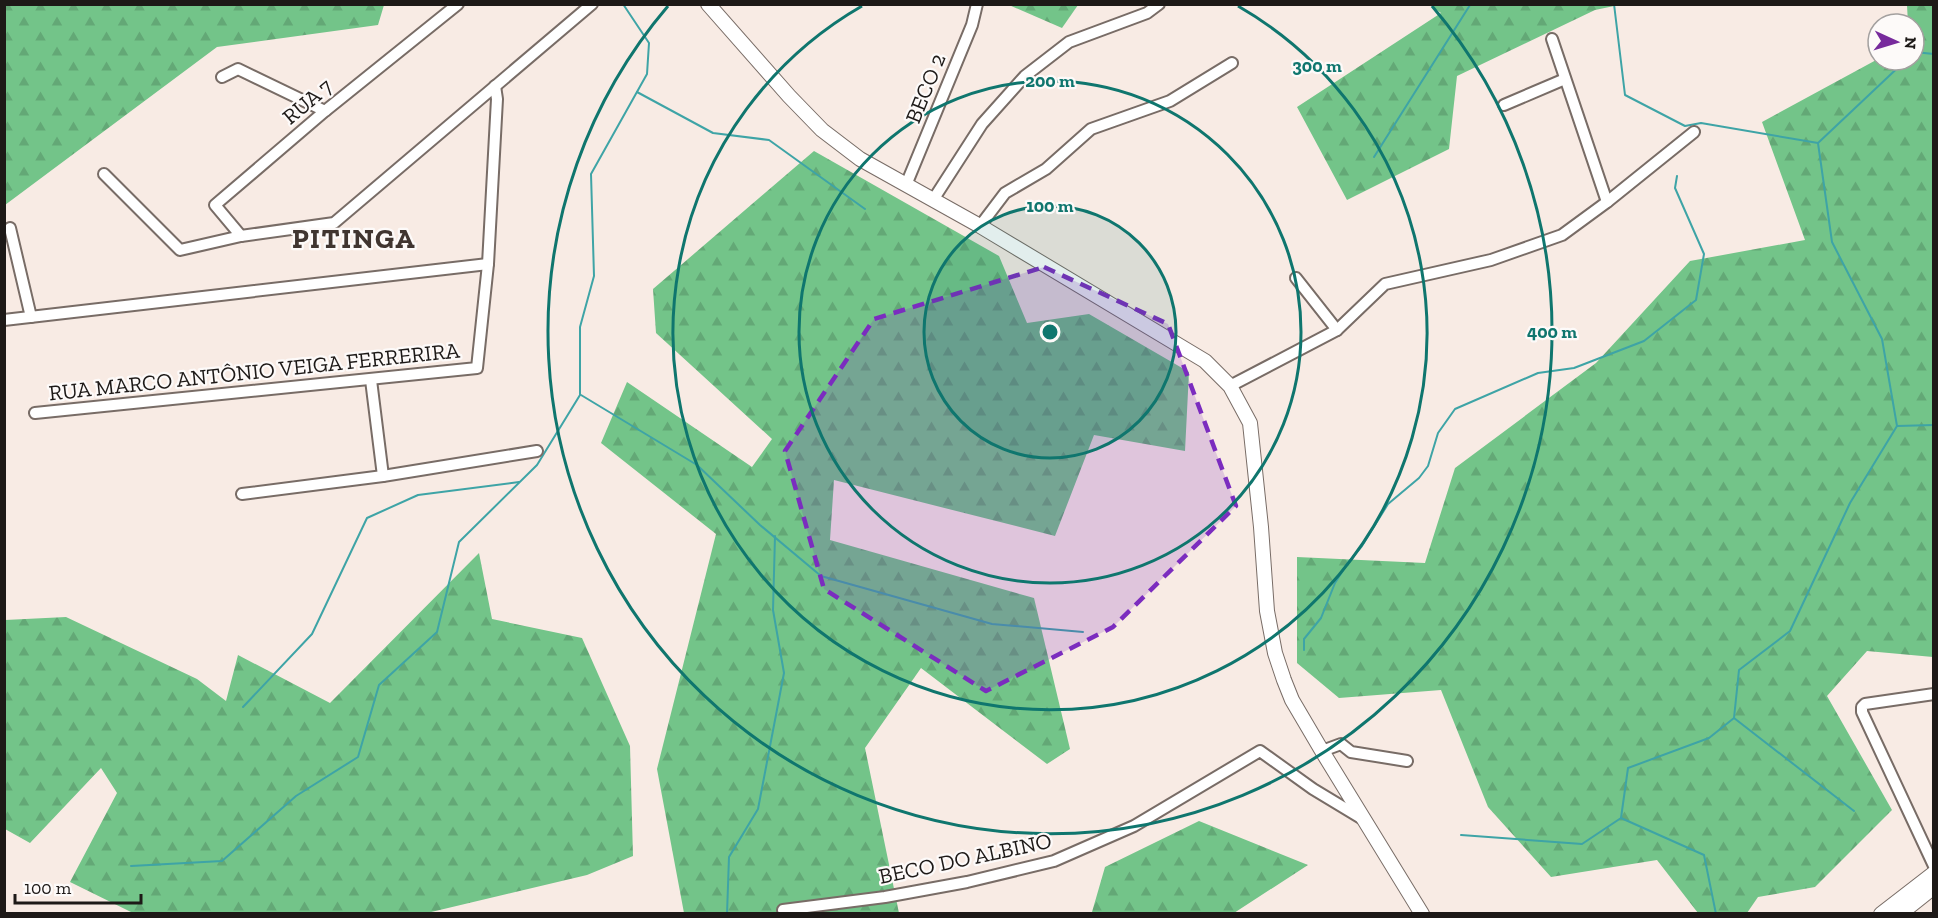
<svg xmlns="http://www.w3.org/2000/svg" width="1938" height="918" font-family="'Zilla Slab',serif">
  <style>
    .forest { fill: url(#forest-firs) }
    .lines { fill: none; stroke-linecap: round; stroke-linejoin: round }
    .stream { stroke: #3ea4a6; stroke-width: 2 }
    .minor-casing { stroke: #786c66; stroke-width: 14 }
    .major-casing { stroke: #786c66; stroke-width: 16 }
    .minor { stroke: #fff; stroke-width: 10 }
    .major { stroke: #fff; stroke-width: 14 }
    .marked { fill: #7b2cbf; fill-opacity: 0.2; stroke: #7b2cbf; stroke-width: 4.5; stroke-dasharray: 12 8; stroke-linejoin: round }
    .ring { fill: none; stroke: #0f766e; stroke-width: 3 }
    .labels { text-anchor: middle; stroke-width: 4.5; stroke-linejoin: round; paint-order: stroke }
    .street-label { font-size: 22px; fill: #1d1917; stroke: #fdfaf9 }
    .district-label { font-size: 28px; font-weight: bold; letter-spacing: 1.5px; fill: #403530; stroke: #fdfaf9 }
    .centre { fill: #0f766e; stroke: #fdfaf9; stroke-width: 3 }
    .ring-label { font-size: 18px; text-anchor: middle; font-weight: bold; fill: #0f766e; stroke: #fdfaf9; stroke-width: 4.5; stroke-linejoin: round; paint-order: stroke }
  </style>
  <defs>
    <pattern id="forest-firs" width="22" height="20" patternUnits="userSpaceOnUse" patternTransform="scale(1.5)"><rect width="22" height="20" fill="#73c489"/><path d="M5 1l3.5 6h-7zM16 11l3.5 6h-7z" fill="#63a876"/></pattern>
  </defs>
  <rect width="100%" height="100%" fill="#f8ebe4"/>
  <g class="forest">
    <path d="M144,4L148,6L154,4L384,5L378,25L217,47L5,205V5Z"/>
    <path d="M1009,5H1078L1062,28Z"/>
    <path d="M1430,5H1619L1595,10L1457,76L1449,149L1347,200L1297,107L1441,13Z"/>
    <path d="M1907,5H1934L1933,657L1867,651L1827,696L1892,810L1815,887L1758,897L1747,913H1698L1657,860L1551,877L1488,807L1441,690L1339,698L1297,663V557L1425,563L1455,468L1596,363L1690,261L1805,240L1762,122L1878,59L1914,60V24H1908Z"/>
    <path d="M814,151L999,256L1027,323L1089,314L1189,372L1185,451L1094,435L1055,536L834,480L830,540L1034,598L1070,749L1047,764L921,668L865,748L899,913H684L657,769L716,534L601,443L627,382L752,467L772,439L656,333L653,289Z"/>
    <path d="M479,553L492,619L582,638L630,746L633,856L587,875L427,913H133L70,882L117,793L101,768L30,843L5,829V620L66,617L197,679L226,701L238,655L330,703Z"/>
    <path d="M1199,821L1308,865L1234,913H1076L1092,912L1105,867Z"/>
  </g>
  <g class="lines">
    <g class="stream">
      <path d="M1449,4H1471"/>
      <path d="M1614,4L1625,95L1685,126L1701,123L1818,143L1906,60"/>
      <path d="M1914,52L1934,54"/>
      <path d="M637,92L713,133L769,140L865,209"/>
      <path d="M1374,157L1470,5"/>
      <path d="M581,395L697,465L760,525L821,576L992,624L1083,632"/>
      <path d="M1897,426L1934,425"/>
      <path d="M1304,650V639L1321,618L1335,583L1347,564L1362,546L1388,504L1419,478L1428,466L1438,433L1455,409L1538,373L1574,368L1644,341L1696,300L1704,254L1675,188L1677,176"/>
      <path d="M243,707L312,634L367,518L418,495L519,482"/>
      <path d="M1734,718L1854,811"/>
      <path d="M1621,818L1704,855L1716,914"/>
      <path d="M1461,835L1582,844L1621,818L1628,768L1709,738L1734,718L1739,670L1790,631L1850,503L1897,426L1882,339L1832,242L1818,143"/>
      <path d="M131,866L222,861L296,796L358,757L379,685L437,632L459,542L537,465L580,395V327L594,276L591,174L647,74L649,43L623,4"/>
      <path d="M727,914L729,857L758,809L784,673L773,610L775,536"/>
    </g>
    <defs>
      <g id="minor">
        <path d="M1552,39L1607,202"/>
        <path d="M222,77L238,69L325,111"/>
        <path d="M1504,105L1565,79"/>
        <path d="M104,174L180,250L241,236L334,223L592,4"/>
        <path d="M906,185L972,25L977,4"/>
        <path d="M933,200L982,124L1025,76L1069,42L1147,13L1159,4"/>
        <path d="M980,226L1005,193L1046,169L1091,129L1170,101L1232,63"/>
        <path d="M10,228L31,317"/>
        <path d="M241,236L215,205L325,111L458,4"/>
        <path d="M1296,278L1337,330"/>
        <path d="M4,320L488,264"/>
        <path d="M371,380L383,476"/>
        <path d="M1230,386L1337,330L1385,284L1491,260L1562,235L1607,202L1694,132"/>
        <path d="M35,413L477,368L488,264L497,99L495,86"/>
        <path d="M242,494L383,476L537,451"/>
        <path d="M1934,694L1865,704L1862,707V712L1934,866"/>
        <path d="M1322,751L1341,744L1351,752L1407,761"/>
        <path d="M783,910L885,897L967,882L1054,861L1134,826L1260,751L1313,789L1361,818"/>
      </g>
      <g id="major">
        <path d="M708,4L789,96L822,130L860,159L980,226L1205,361L1230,386L1250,423L1261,527L1267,611L1275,653L1284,680L1292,700L1322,751L1422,914"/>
        <path d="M1881,914L1934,873"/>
        <path d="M1900,914L1934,887"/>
      </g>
    </defs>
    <use href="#minor" class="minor-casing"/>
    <use href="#major" class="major-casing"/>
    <use href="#minor" class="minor"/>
    <use href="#major" class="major"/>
  </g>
  <path class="marked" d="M1044,267L1168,324L1236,506L1113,627L986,691L824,589L785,451L874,319Z"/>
  <circle cx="1050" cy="332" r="126" fill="#0f766e" fill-opacity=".12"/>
  <g class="ring">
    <circle cx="1050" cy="332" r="126"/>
    <circle cx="1050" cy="332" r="251"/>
    <path d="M1238 6A377 377 0 1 1 862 6"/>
    <path d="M1432 6A502 502 0 1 1 668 6"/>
  </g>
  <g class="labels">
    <g class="street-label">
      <text transform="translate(925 88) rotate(-68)" y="8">BECO 2</text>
      <text transform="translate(307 101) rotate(-40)" y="8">RUA 7</text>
      <text transform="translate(254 371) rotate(-6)" y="8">RUA MARCO ANTÔNIO VEIGA FERRERIRA</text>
      <text transform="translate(965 858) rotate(-12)" y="8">BECO DO ALBINO</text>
    </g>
    <g class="district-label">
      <text x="354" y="248">PITINGA</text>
    </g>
  </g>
  <circle cx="1050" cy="332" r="9" class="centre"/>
  <g class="ring-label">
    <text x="1317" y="72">300 m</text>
    <text x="1050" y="87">200 m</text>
    <text x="1050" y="212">100 m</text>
    <text x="1552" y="338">400 m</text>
  </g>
  <rect width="1938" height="918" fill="none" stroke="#1d1917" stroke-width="12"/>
  <g transform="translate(1896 42) rotate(94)"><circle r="28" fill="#fdfaf9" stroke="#a3a09f" stroke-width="1.5"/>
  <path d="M0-4.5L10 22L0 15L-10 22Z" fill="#772a9c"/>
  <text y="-9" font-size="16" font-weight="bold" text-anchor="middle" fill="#1d1917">N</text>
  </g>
  <path d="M15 894v9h126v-9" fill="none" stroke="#1d1917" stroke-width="3"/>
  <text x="24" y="894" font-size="18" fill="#1d1917" stroke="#fdfaf9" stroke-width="4.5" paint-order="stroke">100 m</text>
</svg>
